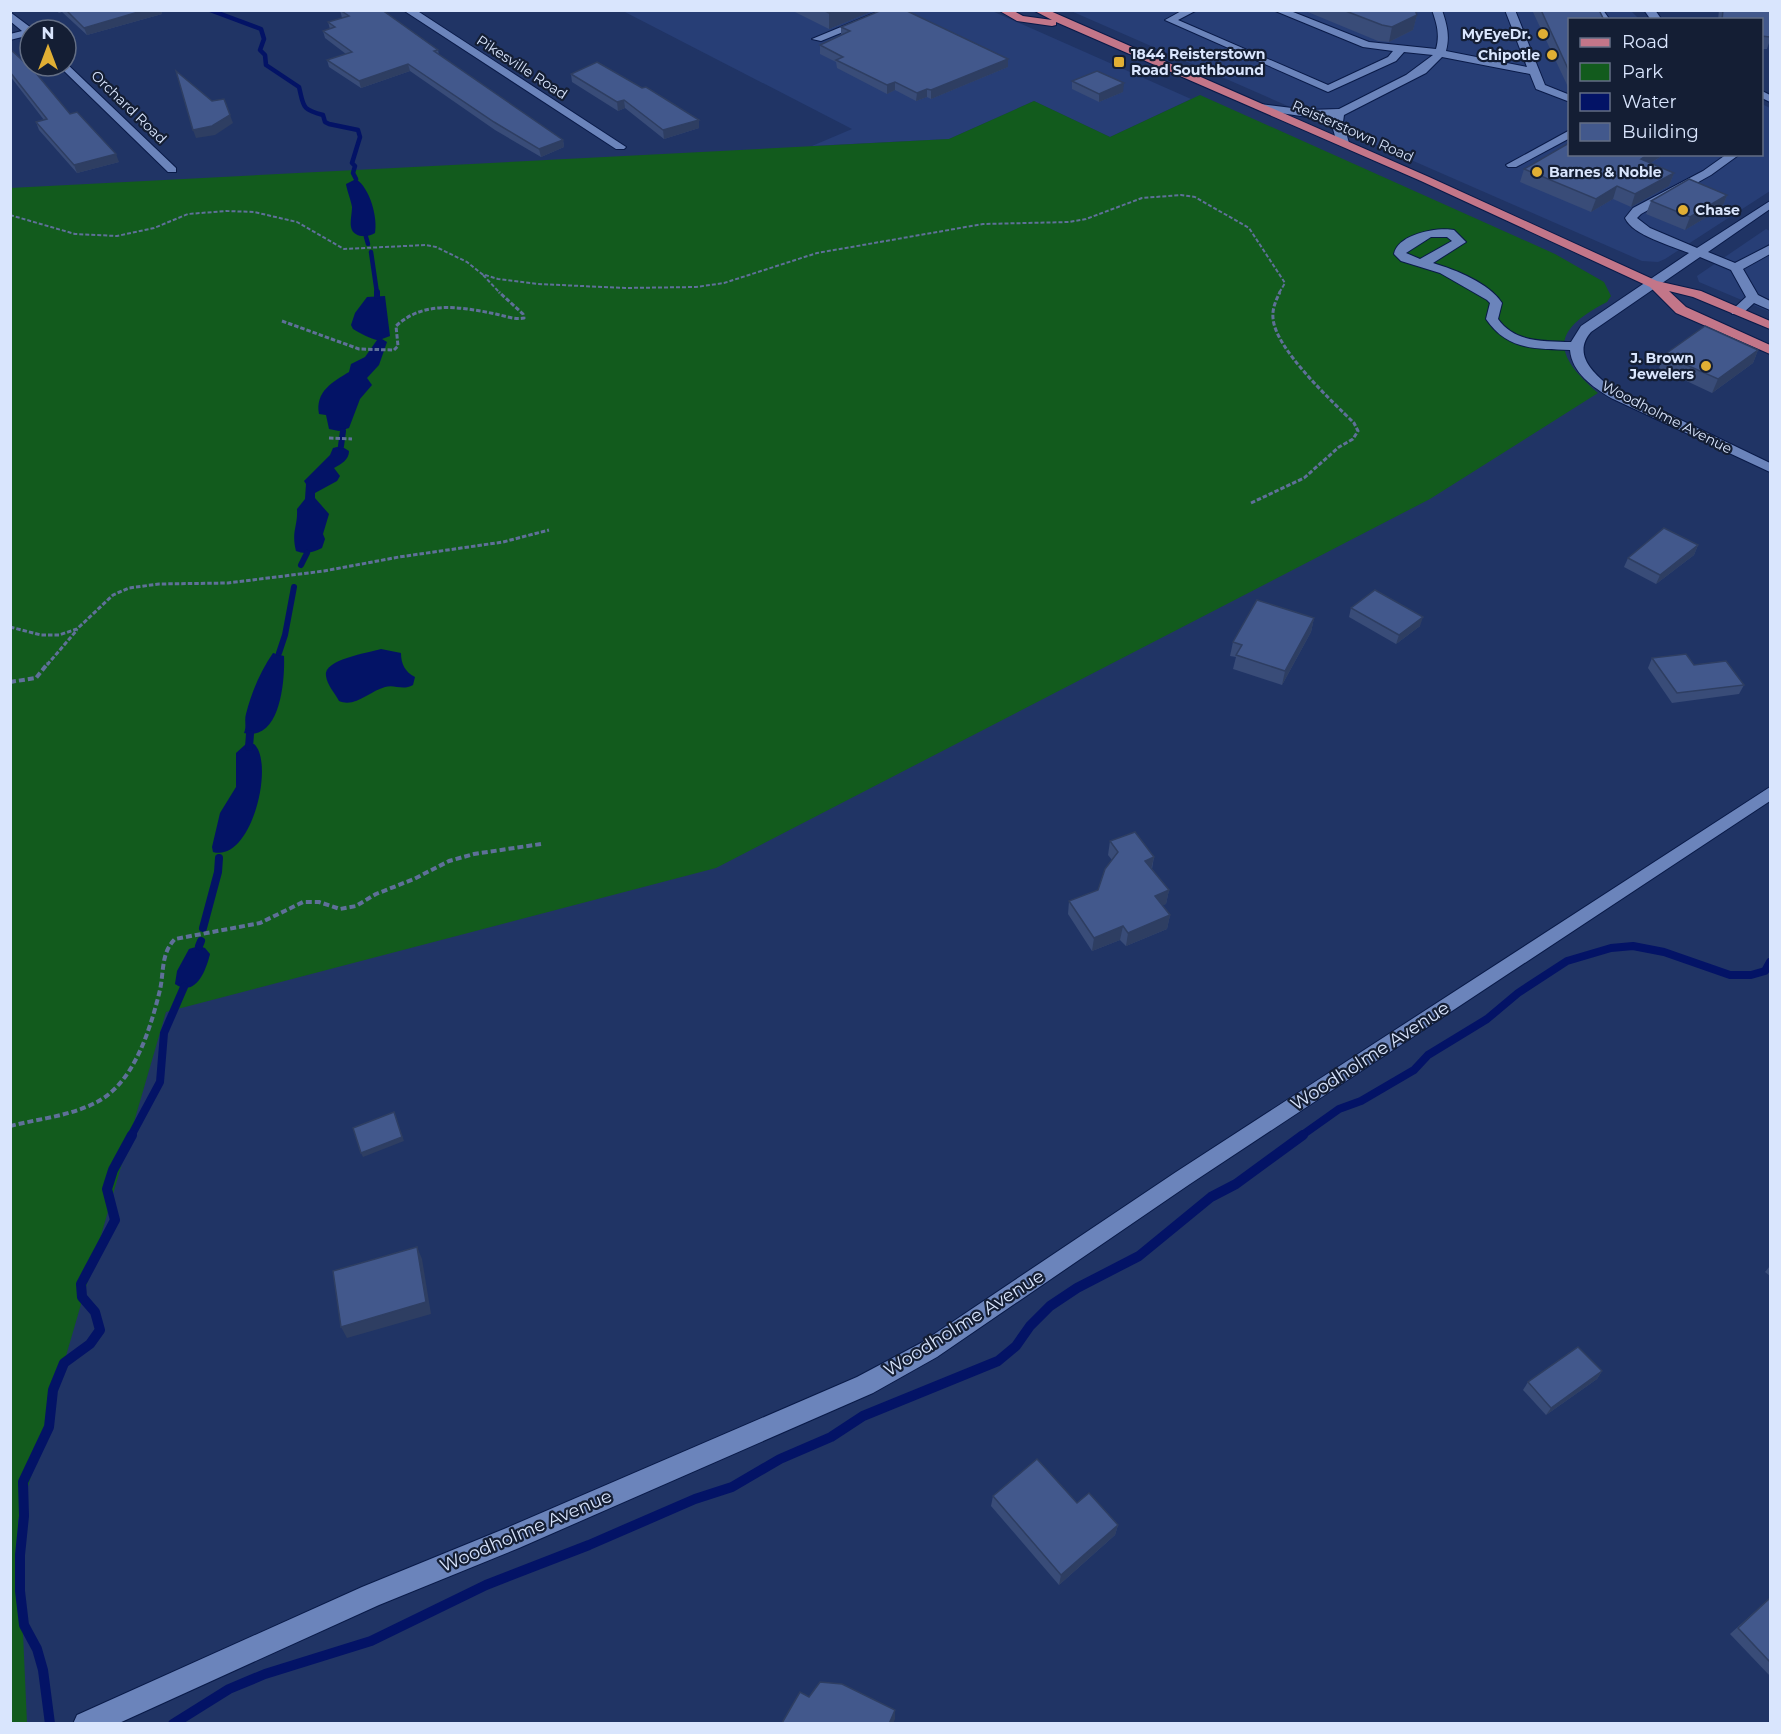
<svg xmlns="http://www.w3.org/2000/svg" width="1781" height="1734" font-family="Montserrat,sans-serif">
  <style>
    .built { fill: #273e76 }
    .green { fill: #125b1d }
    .water { fill: #031366 }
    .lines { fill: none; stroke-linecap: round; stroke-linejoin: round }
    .stream-far3 { stroke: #031366; stroke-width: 4.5 }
    .stream-far2 { stroke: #031366; stroke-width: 6 }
    .stream-far1 { stroke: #031366; stroke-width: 8 }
    .stream { stroke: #031366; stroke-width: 10 }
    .minor-casing { stroke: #091a48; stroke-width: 2 }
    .major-casing { stroke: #091a48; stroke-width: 2 }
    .path-far2 { stroke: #5f7099; stroke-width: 2; stroke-dasharray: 4 2; stroke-linecap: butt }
    .path-far1 { stroke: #5f7099; stroke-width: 3; stroke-dasharray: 4.5 2; stroke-linecap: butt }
    .path { stroke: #5f7099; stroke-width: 4; stroke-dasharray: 6 3; stroke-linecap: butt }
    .minor { fill: #6b84bb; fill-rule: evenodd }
    .major { fill: #c37689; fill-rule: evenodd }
    .wall { fill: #394c78 }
    .shaded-wall { fill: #2e3e62 }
    .building { fill: #42588c; stroke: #2e3e62; stroke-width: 1.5 }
    .poi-dot { fill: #e1af34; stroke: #141e34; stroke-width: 2 }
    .labels { text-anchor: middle; stroke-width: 4.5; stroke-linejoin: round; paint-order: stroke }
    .far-poi-label { font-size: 14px; font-weight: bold; fill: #d9e5fd; stroke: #141e34; text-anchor: end }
    .far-street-label { font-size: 14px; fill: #d9e5fd; stroke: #141e34 }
    .near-street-label { font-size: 18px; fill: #d9e5fd; stroke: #141e34 }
  </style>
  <rect width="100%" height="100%" fill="#203465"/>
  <g class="built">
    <path d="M623,11H992L1191,99L1110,137L1034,101L949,139L812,146L852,129Z"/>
    <path d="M1071,11H1631L1639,19L1570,20V154H1762V104L1770,108V191L1665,259L1658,262L1642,261Z"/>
    <path d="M1766,229L1770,231V312L1699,282L1697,276Z"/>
  </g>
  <path class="green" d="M1200,95L1555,254L1604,282L1611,296L1607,302C1551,331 1552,353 1598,393L1430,499L716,868L166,1012L18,1521L27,1723H11L10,188L949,139L1034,101L1110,137Z"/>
  <g class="water">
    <path d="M356,179C370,188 378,218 375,233C368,238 353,238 351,227C350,221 352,213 352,207C351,200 347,191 346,184Z"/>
    <path d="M385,296L390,336L382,339L387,342L379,365L367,378L372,385L360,399L349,428L339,431L329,429L326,415L319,414C315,391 333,382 349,372L351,364L365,357L377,340C372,339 359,333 353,329L351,325L355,313L367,297Z"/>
    <path d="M341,446L349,451C349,460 341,464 334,468L340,476L337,481L315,493V498L329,514L323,534L325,539L322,548C313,552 306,555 296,551C291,531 298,527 297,509L305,499L306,484L304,481L330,455L333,448Z"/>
    <path d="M381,649L401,653C401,664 405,672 415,677L413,685C402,691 395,684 385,687C370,691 355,708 339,701C335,693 327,685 326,676C323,659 369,653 381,649Z"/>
    <path d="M273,653L284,656C285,678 281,742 244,733C247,726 244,721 246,714C252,691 260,672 273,653Z"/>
    <path d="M246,744H254C275,762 252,863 213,852L212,847L220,813L236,787V753Z"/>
    <path d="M199,946L205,948L210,954C206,970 196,998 175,984L177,971L189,949Z"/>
  </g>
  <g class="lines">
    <g class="stream-far3">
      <path d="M210,10L261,29L264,39L260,50L265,55L266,65L299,87C304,107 301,109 323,115L325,122L329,124L358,130L360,137L352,163L355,166L353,173L356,179"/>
      <path d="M366,237L368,244"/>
      <path d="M371,252L377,293"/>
    </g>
    <g class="stream-far2">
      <path d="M377,292V296"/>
      <path d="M341,446L343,431"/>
      <path d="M301,565L307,553"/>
      <path d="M279,653L285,635L294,587"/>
    </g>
    <g class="stream-far1">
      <path d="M249,747L250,734"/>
      <path d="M203,928L218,872L219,858"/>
      <path d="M199,946L201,941"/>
      <path d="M131,1136L160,1082L164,1033L184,987"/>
      <path d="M1301,1136L1339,1109L1361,1101L1414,1070L1428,1055L1487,1019L1518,993L1567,961L1611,948L1633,946L1664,952L1730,975H1751L1765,971L1770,962"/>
    </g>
    <g class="stream">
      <path d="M50,1724L43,1670L37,1649L24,1625L20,1591V1555L24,1516L23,1482L49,1427L53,1390L64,1363L90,1344L100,1330L95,1312L82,1297L81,1284L115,1220L107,1189L113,1170L132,1135"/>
      <path d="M173,1724L229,1689L265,1674L371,1641L486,1585L589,1545L695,1499L732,1487L780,1459L831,1437L863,1416L998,1361L1016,1346L1030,1326L1050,1306L1077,1288L1139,1256L1211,1197L1236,1184L1303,1135"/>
    </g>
    <defs>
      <g id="minor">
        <path d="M403,10H416L626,147L624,149H616Z"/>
        <path d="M882,10H897L821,41L812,39Z"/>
        <path d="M1183,10H1197L1178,20L1328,85L1388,57L1393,51L1363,47L1273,10H1288L1369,42L1436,49C1440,35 1437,24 1432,10H1442C1447,25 1450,36 1446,51L1527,67L1505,10H1515L1545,85L1570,95V102L1536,89L1530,74L1442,57L1426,73L1344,115L1343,122L1349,143L1343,146L1337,143L1331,122L1333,117H1308L1260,110L1255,107L1260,104L1308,110L1339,109L1406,75L1433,55L1404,52L1396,61L1328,92L1165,20Z"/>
        <path d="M1593,10H1603L1610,20H1600Z"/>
        <path d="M1644,10H1655L1662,20H1651Z"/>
        <path d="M10,12L34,30H30V35L10,40V34L22,31L10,21Z"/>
        <path d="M66,63L176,168V172H168L61,68L60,66H66Z"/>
        <path d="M1762,91L1770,95V102L1762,98Z"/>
        <path d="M1570,130V138L1516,167H1508L1506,165Z"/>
        <path d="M1727,154H1740L1711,175L1641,214L1637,218L1650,228L1697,248L1770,201V209L1708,252L1735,263L1770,245V254L1743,269L1758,295L1770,301V310L1754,303L1742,314H1732L1731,311L1746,297L1731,270L1700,257L1591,332C1573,353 1591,371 1608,385L1770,463V472L1611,398C1593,387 1572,373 1570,350C1535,349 1507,350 1486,319L1490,303L1487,300L1440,273L1401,261L1394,254C1398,234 1437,227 1454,230L1466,242L1433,263C1456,270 1489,283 1502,303L1498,319C1515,343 1544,341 1571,342L1581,326L1689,253C1672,246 1632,235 1625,218L1633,208L1703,171ZM1431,237H1447L1452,241L1420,259L1406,253Z"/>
        <path d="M1770,787V801L1190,1184L937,1357L873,1393L519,1548L379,1605L117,1724H73L77,1715L362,1587L504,1529L857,1377L921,1343L1176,1172Z"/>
      </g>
      <path id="major" d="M998,10H1012L1023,16L1052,20L1033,10H1048L1429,177L1657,281L1701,291L1770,321V329L1693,297L1669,291L1686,307L1770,345V354L1676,313L1650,287L1421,181L1056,22V25L1052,26L1017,21Z"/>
    </defs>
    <use href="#minor" class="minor-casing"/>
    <use href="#major" class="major-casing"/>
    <g class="path-far2">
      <path d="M10,215L75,234L117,236L154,228L188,214L226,211L254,212L297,222L344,249L426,245L436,247L467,262L482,274L498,279L538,284L625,288L696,287L724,283L817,253L983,224L1069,222L1086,219L1142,198L1181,195L1195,197L1249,228L1285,283L1279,293"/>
      <path d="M483,275L500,293"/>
    </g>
    <g class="path-far1">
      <path d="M282,321L359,349L394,350L398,346L396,326C424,300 461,307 496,314C505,316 515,320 524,318L523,314L499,292"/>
      <path d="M329,438L352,439"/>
      <path d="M1251,503L1304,478L1339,447L1353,439L1358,431L1354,423C1332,401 1275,349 1273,318C1272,309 1276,300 1280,292"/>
      <path d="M10,627L41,635H59L77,629L113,595L129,588L159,584L228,583L324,571L399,557L503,542L549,530"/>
      <path d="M47,665L77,630"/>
    </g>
    <g class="path">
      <path d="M10,682L36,678L48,663"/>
      <path d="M10,1126C38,1119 69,1116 95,1103C134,1084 150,1030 160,990C164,971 161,953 175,939L260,923L303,902H319L340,909L356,906L376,894L414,879L449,861L474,854L541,844"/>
    </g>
    <use href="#minor" class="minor"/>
    <use href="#major" class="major"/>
  </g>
  <g class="wall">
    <path d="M56,10H161L162,14L87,35L62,12L59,13Z"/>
    <path d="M340,10L438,50L439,55L563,140L564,147L541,157L495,130L410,71L361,88L329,67L327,60L346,54L325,38L323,31L330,29L328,22L342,18Z"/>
    <path d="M791,10H875L829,29Z"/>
    <path d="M1303,10H1415L1417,15L1413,30L1389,42L1378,41Z"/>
    <path d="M1532,10H1599L1569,20V88L1568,87Z"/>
    <path d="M1719,10H1770V40L1767,49H1761V20H1718Z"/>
    <path d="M841,27L1008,67L931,99L927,97L916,101L895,90L887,94L837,68L836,62L820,54V45L841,35Z"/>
    <path d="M10,49L70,114L119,162L77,173L39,130L36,122L44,120L10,76Z"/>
    <path d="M571,74L642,88L699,120V128L664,139L625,108L618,111L572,82Z"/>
    <path d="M1072,81L1123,92L1099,102L1072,89Z"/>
    <path d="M1665,154L1651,163L1674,173L1669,186L1631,207L1613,199L1591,212L1520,182L1524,169Z"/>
    <path d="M1727,195L1722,208L1685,230L1646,214L1651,201Z"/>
    <path d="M1758,350L1753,363L1712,393L1659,368L1664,355Z"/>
    <path d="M1698,545L1694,555L1656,584L1624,567L1628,558Z"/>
    <path d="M1351,608L1420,626L1396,644L1349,617Z"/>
    <path d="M1314,618L1311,632L1282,685L1233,669L1236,657L1230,656L1233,642Z"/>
    <path d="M1652,658L1694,665L1744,685L1739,694L1672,703L1648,668Z"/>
    <path d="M1110,841L1154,857L1152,869L1169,890L1166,904L1162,905L1170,915L1167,929L1126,946L1120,940L1092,951L1068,914L1069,901L1098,890L1112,860L1108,855Z"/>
    <path d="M1770,1266V1276L1765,1272Z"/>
    <path d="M1602,1371L1597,1379L1546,1415L1523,1390L1528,1382Z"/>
    <path d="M993,1496L1077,1503L1118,1525L1115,1535L1059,1585L991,1506Z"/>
    <path d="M1770,1598V1676L1730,1634Z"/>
  </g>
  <g class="shaded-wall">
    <path d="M145,10H161L162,14L87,35L84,28Z"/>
    <path d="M836,10H875L829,29V13Z"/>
    <path d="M1417,15L1413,30L1389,42L1392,27Z"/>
    <path d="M1008,59V67L931,99V90Z"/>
    <path d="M408,64L410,71L361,88L359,81Z"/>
    <path d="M895,82V90L887,94V85Z"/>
    <path d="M1124,83L1123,92L1099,102V94Z"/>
    <path d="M927,89V97L916,101L917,93Z"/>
    <path d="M624,100L625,108L618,111L617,102Z"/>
    <path d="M230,115L233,123L215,135L196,138L193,130Z"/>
    <path d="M699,120V128L664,139L663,130Z"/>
    <path d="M563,140L564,147L541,157L539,149Z"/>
    <path d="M116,154L119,162L77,173L74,165Z"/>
    <path d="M1648,154H1665L1636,172L1641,159Z"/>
    <path d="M1674,173L1669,186L1631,207L1635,194Z"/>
    <path d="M1617,186L1613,199L1591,212L1596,199Z"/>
    <path d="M1727,195L1722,208L1685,230L1690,217Z"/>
    <path d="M1758,350L1753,363L1712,393L1718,379Z"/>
    <path d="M1698,545L1694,555L1656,584L1660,575Z"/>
    <path d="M1423,617L1420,626L1396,644L1399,635Z"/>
    <path d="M1314,618L1311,632L1282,685L1285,671Z"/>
    <path d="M1154,857L1151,870L1145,861Z"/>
    <path d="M1169,890L1166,904L1152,909L1155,896Z"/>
    <path d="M1170,915L1167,929L1126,946L1128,933Z"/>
    <path d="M1123,926L1120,940L1092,951L1094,938Z"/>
    <path d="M394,1112L404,1141L363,1157L361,1153Z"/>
    <path d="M417,1247L422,1259L431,1314L347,1338L341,1327Z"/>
    <path d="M1602,1371L1597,1379L1546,1415L1551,1408Z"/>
    <path d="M1118,1525L1115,1535L1059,1585L1061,1575Z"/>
    <path d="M895,1710V1719L893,1724H889Z"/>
  </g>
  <g class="building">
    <path d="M66,10H145L84,28Z"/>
    <path d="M340,10H382L438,50L434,51L563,140L539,149L494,122L408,64L359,81L327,60L352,52L323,31L335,27L328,22L349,16Z"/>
    <path d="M823,10H836L829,13Z"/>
    <path d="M882,10H905L1008,59L931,90L927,89L917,93L895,82L887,85L836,60L843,57L820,45L850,31L841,27Z"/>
    <path d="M1343,10H1415L1417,15L1392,27L1382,25Z"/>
    <path d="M1541,10H1599L1604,20H1569V71Z"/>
    <path d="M1723,10H1770V37L1761,36V20H1722Z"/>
    <path d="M10,49L35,72L70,114L77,112L116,154L74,165L36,122L47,119L10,72Z"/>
    <path d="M597,62L642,88L646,87L699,120L663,130L624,100L617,102L571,74Z"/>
    <path d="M176,71L212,101L224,99L230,115L212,126L193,130Z"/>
    <path d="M1097,71L1124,83L1099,94L1072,81Z"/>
    <path d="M1569,143V154H1648L1641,159L1674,173L1635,194L1617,186L1596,199L1524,169Z"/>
    <path d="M1689,179L1727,195L1690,217L1651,201Z"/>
    <path d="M1705,326L1758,350L1718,379L1664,355Z"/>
    <path d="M1664,528L1698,545L1660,575L1628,558Z"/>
    <path d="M1375,590L1423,617L1399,635L1351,608Z"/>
    <path d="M1257,600L1314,618L1285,671L1236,655L1242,645L1233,642Z"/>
    <path d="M1686,654L1694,665L1726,661L1744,685L1677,693L1652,658Z"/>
    <path d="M1135,832L1154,857L1145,861L1169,890L1155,896L1170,915L1128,933L1123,926L1094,938L1069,901L1098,890L1105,869L1118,852L1110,841Z"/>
    <path d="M394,1112L402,1137L361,1153L353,1128Z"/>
    <path d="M417,1247L426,1302L341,1327L333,1271Z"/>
    <path d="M1578,1347L1602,1371L1551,1408L1528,1382Z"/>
    <path d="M1037,1459L1077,1503L1089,1493L1118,1525L1061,1575L993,1496Z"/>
    <path d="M1770,1598V1662L1738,1628Z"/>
    <path d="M820,1682L842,1684L895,1710L889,1724H783L782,1723L800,1692L809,1697Z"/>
  </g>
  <g class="poi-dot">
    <circle cx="1543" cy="34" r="6"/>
    <circle cx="1552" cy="55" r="6"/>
    <rect x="1113" y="56" width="12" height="12" rx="3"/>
    <circle cx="1537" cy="172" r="6"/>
    <circle cx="1683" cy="210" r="6"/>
    <circle cx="1706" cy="366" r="6"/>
  </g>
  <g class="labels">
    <g class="far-poi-label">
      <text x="1531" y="39">MyEyeDr.</text>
      <text x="1131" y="59" text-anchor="start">1844 Reisterstown<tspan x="1131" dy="16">Road Southbound</tspan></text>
      <text x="1540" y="60">Chipotle</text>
      <text x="1549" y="177" text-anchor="start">Barnes &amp; Noble</text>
      <text x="1695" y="215" text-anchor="start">Chase</text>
      <text x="1694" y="363">J. Brown<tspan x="1694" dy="16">Jewelers</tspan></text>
    </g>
    <g class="far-street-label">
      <text transform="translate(522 67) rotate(33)" y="5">Pikesville Road</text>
      <text transform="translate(129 107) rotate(44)" y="5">Orchard Road</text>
      <text transform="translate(1353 131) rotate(24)" y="5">Reisterstown Road</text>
      <text transform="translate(1667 417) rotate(27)" y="5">Woodholme Avenue</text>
    </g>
    <g class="near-street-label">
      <text transform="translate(1370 1056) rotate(-33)" y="6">Woodholme Avenue</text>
      <text transform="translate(964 1323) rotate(-32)" y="6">Woodholme Avenue</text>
      <text transform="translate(526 1531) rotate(-23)" y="6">Woodholme Avenue</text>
    </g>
  </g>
  <rect width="1781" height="1734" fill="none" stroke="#d9e5fd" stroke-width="24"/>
  <rect x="1568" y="18" width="195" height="138" fill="#141e34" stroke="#636e84" stroke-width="1.5"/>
  <rect x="1580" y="38" width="30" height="9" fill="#c37689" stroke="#636e84" stroke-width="1.5"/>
  <text x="1622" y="48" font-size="18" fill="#d9e5fd">Road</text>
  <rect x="1580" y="63" width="30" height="18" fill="#125b1d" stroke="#636e84" stroke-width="1.5"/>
  <text x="1622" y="78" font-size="18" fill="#d9e5fd">Park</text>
  <rect x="1580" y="93" width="30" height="18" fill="#031366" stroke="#636e84" stroke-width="1.5"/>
  <text x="1622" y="108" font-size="18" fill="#d9e5fd">Water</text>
  <rect x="1580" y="123" width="30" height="18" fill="#42588c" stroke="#636e84" stroke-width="1.5"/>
  <text x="1622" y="138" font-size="18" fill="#d9e5fd">Building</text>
  <g transform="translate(48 48)"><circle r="28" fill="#141e34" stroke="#636e84" stroke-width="1.5"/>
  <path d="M0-4.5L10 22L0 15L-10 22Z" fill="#e1af34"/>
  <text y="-9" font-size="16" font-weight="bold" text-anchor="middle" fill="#d9e5fd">N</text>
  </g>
</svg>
